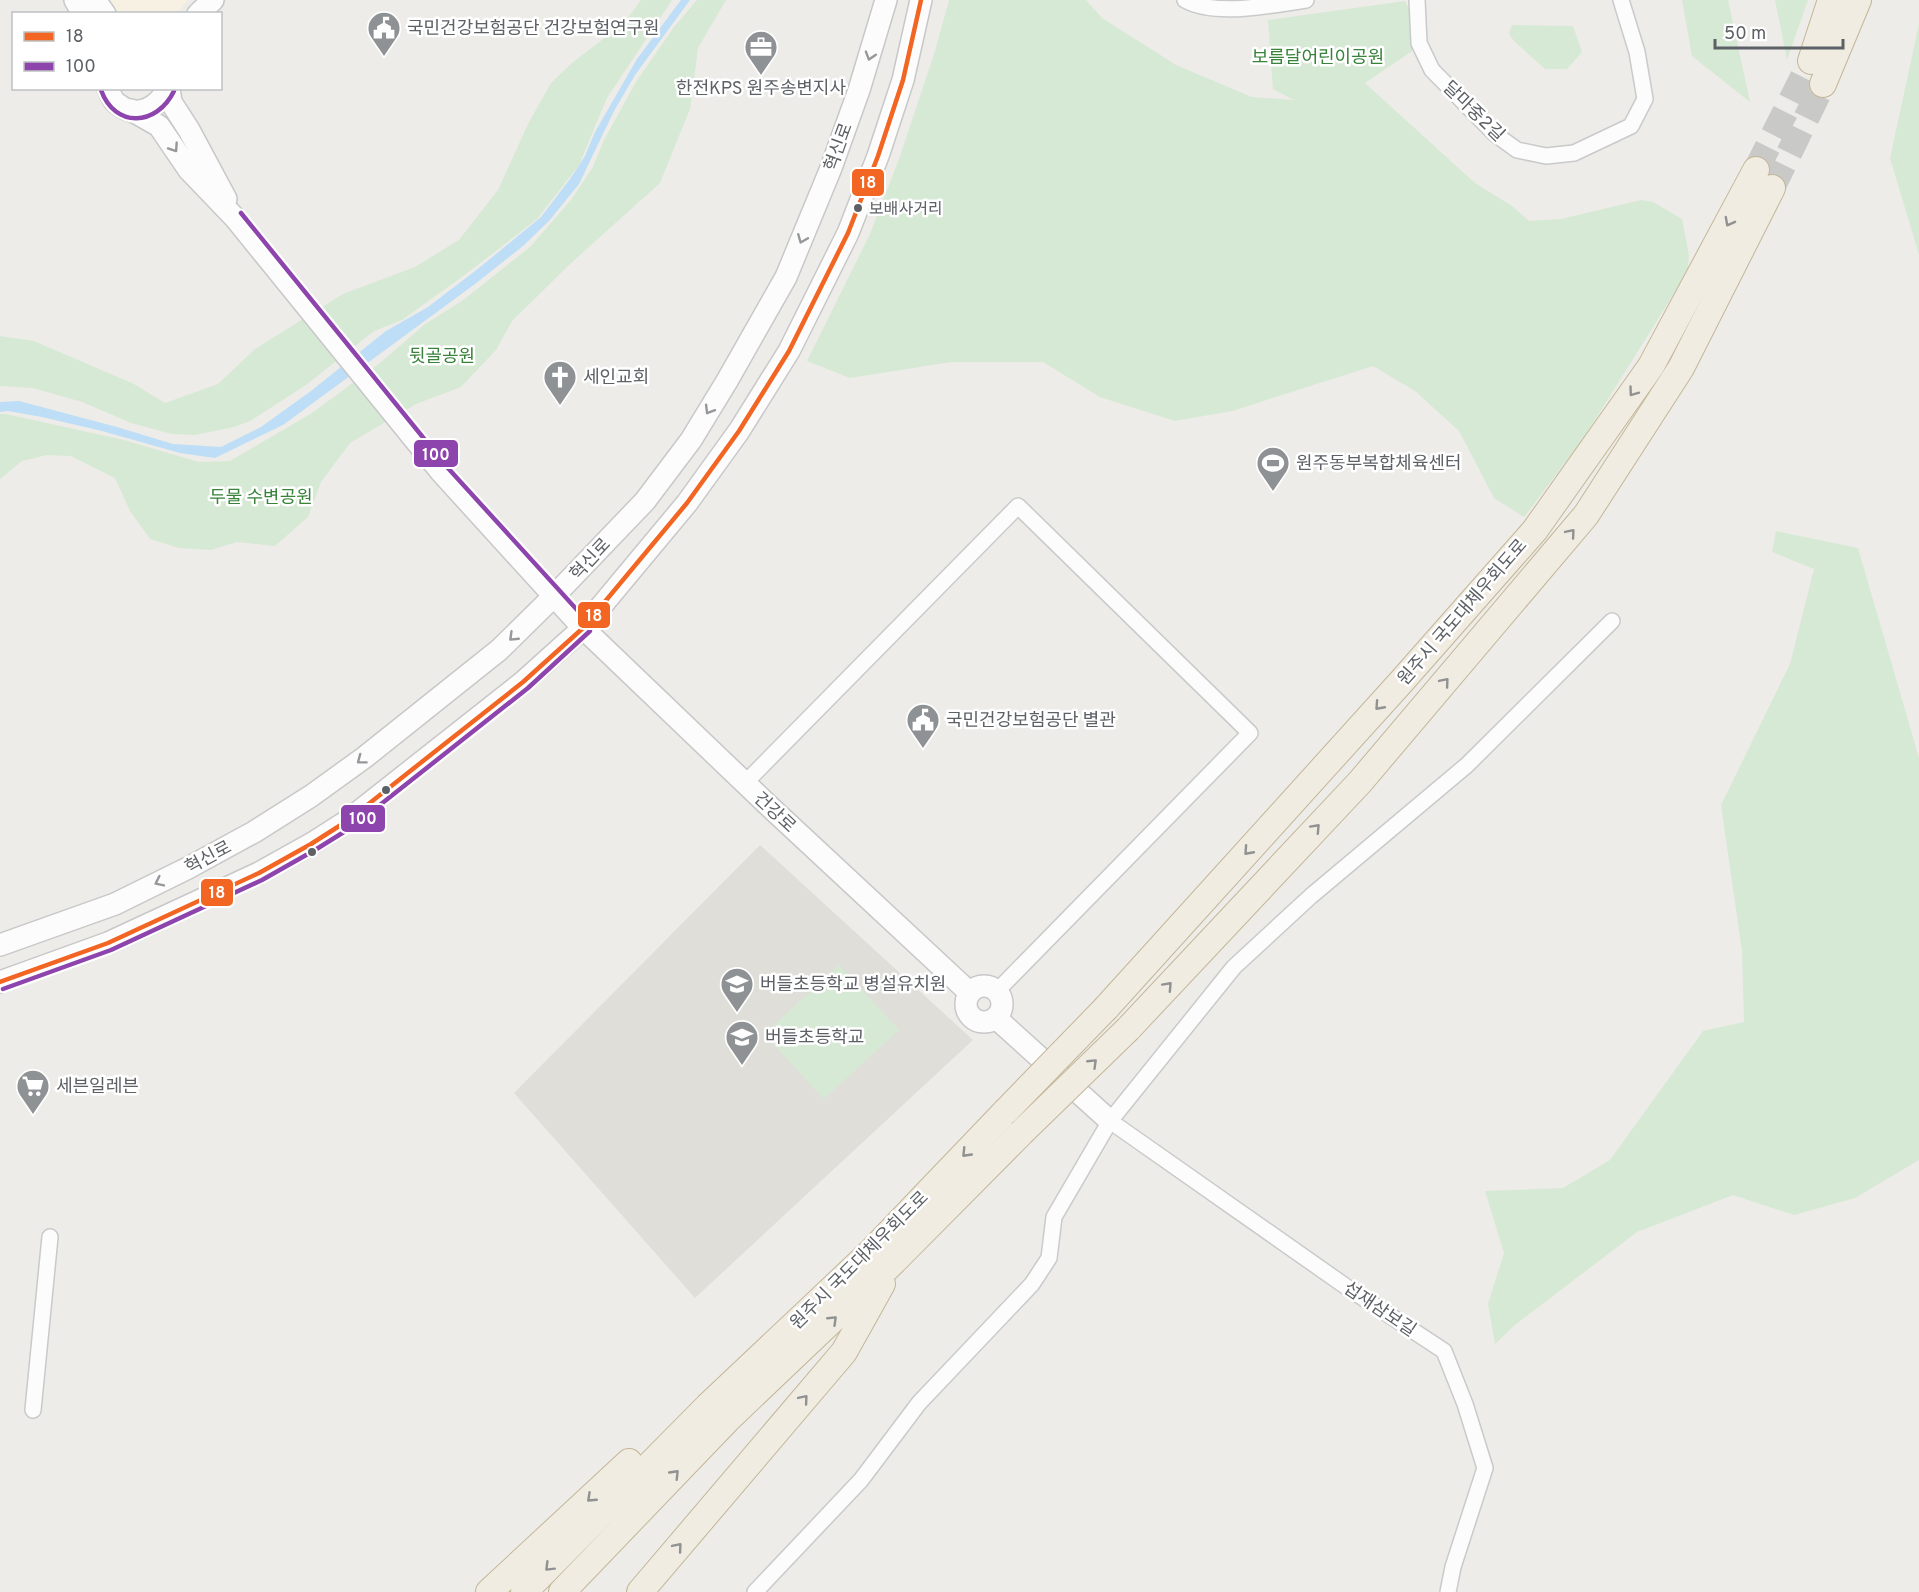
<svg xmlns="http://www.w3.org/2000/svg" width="1919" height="1592" font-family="Overpass,'Noto Sans KR',sans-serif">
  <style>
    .commercial { fill: #f6f1e2 }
    .education { fill: #e0ded8 }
    .green { fill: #d6e9d4 }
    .water { fill: #bddef6 }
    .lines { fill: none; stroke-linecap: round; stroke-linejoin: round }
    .highway-tunnel { stroke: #c9c9c8; stroke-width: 26; stroke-dasharray: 26 13; stroke-linecap: butt }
    .street-casing { stroke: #c9caca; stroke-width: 18 }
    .secondary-casing { stroke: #c8c8c9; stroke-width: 24 }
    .highway-casing { stroke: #c4b696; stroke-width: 28 }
    .street { stroke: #fcfcfc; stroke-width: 15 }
    .secondary { stroke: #fcfcfc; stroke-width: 21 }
    .highway { stroke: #f0ece2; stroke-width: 26 }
    .highway-bridge-casing { stroke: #c4b696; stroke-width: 28; stroke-linecap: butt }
    .highway-bridge { stroke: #f0ece2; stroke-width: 26 }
    .bus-1-casing { stroke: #fff; stroke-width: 9 }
    .bus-2-casing { stroke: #fff; stroke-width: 9 }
    .bus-1 { stroke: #f26522; stroke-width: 4.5 }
    .bus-2 { stroke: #8e44ad; stroke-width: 4.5 }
    .oneway { stroke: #95979a }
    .oneway2 { stroke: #909291 }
    .bus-dot { fill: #5d6166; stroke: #fff; stroke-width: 2 }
    .labels { text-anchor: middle; stroke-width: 5; stroke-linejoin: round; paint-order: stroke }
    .bus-label { font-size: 16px; fill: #5d6166; stroke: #fff; text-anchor: start }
    .poi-label { font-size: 18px; fill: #5d6166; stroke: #fff; text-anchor: start }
    .park-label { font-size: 18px; fill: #38823b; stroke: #fff }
    .street-label { font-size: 18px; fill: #5d6166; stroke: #fff }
    .line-badge { stroke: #fff; stroke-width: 2 }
    .badge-label { font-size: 16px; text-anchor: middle; font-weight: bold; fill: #fff }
  </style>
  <rect width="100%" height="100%" fill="#edece8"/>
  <path class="commercial" d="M107,0H188L176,14L116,13Z"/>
  <path class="education" d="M760,845L973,1040L695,1298L514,1093Z"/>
  <g class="green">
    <path d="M641,0H672L607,98L579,165L537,219L466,274L402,320L374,331L306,385L250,421L234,427L195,435L172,434L131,423L82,402L33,388L0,386V336L34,341L134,384L165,403L218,384L255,349L343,294L415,267L459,240L498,190L529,122L551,83L572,63L624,23Z"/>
    <path d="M697,0H726L698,48L690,109L660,183L570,264L512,321L496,350L461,387L416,404L350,443L321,482L308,517L275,546L237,542L211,550L179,548L150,539L130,511L115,478L71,456L47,455L22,461L0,479V414H6L124,440L199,462L230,461L312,413L380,363L424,325L462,301L530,247L571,200L593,167L604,140L636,82L674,27Z"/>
    <path d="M949,0H1086L1102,18L1176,65L1252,97L1294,100L1273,89L1268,20L1405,1L1412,16V51L1365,83L1475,183L1512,206L1529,221L1561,219L1641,200L1653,202L1682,219L1689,255L1688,271L1583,439L1524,517L1494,498L1459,431L1415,391L1373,366L1232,411L1175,421L1100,397L1043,362H951L850,378L807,361L870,234L899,159L935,51Z"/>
    <path d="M1682,0H1728L1750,102L1692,56Z"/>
    <path d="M1775,0H1808L1787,60Z"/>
    <path d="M1919,24V255L1890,158Z"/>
    <path d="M1512,25L1573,26L1582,52L1567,69H1545L1514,41L1509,34Z"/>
    <path d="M1776,531L1858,548L1919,758V1160L1855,1198L1794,1215L1733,1195L1637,1232L1516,1324L1495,1344L1488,1304L1504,1253L1485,1191L1563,1188L1610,1160L1703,1031L1744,1022L1742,951L1721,805L1790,664L1814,569L1772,552Z"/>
    <path d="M839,965L899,1030L824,1099L764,1034Z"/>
  </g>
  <path class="water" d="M681,0H690L635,75L614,111L579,184L549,221L523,246L475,284L283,425L215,458L180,453L102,431L42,417L8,411L0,412V402L19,401L117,427L173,444L221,447L261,427L311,391L386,331L428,307L479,268L541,217L570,179L585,156L595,132L637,59Z"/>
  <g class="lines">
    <g class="highway-tunnel">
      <path d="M1756,170L1811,61"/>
      <path d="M1772,188L1823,84"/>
    </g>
    <defs>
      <g id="street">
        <path d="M1185,0C1215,17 1273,5 1306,0"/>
        <path d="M1417,0L1419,43L1432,70L1495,134L1517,150L1546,156L1574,153L1631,126L1645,99L1637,52L1621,0"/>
        <path d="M745,783L1018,506L1250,733L997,991"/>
        <path d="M1110,1121L1348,1288L1444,1351L1465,1404L1485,1468L1453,1567L1448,1592"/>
        <path d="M33,1410L50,1237"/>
        <path d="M755,1592L861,1480L919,1403L1032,1284L1049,1258L1054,1217L1110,1121L1234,967L1311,896L1467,765L1612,621"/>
      </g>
      <g id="secondary">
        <path d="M75,0L83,14"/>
        <path d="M95,0L105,14"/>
        <path d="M198,14L213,0"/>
        <path d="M108,88C110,94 113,102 119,105C137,119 160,107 167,88"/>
        <path d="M169,88L171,102L189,130L226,199"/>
        <path d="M131,110L159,126L189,170L235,218L441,472L583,628L769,806L970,993"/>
        <path d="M0,945L115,904L188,868L254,832L311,796L365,757L499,650L554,596L645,501L691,440L727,381L786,277L831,168L859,90L886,0"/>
        <path d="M0,982L108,943L259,873L311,844L347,821L523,682L583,628L687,503L739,431L789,351L848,233L878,156L903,80L921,0"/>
        <circle cx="984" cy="1004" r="18"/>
        <path d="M996,1018L1110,1121"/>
      </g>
      <g id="highway">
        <path d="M1811,61L1831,0"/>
        <path d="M1823,84L1858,0"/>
        <path d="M1106,1008L1401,682L1535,530L1651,366L1756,170"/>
        <path d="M1128,1029L1360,782L1586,515L1681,368L1772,188"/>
        <path d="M489,1592L629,1462"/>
        <path d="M524,1592L708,1406L871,1252L1006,1111"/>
        <path d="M562,1592L729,1418L894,1261L1021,1133"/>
        <path d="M640,1592L844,1352L882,1284"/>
      </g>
    </defs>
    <use href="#street" class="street-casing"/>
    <use href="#secondary" class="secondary-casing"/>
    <use href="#highway" class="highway-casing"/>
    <use href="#street" class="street"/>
    <use href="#secondary" class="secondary"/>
    <use href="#highway" class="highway"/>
    <defs>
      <g id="highway-bridge">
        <path d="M1006,1111L1106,1008"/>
        <path d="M1021,1133L1128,1029"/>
      </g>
    </defs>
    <use href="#highway-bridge" class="highway-bridge-casing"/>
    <use href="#highway-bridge" class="highway-bridge"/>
    <defs>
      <path id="bus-1" d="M0,982L108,943L259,873L311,844L347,821L523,682L583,628L687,503L739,431L789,351L848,233L878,156L903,80L921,0"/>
      <g id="bus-2">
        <path d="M101,90C115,129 157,126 174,91"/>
        <path d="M3,989L111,950L262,880L315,850L352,827L528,688L590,631L589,623L447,467L241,213"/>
      </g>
    </defs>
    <use href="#bus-1" class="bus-1-casing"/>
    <use href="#bus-2" class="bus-2-casing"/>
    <use href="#bus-1" class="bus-1"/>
    <use href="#bus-2" class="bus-2"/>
  </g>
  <defs><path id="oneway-chevron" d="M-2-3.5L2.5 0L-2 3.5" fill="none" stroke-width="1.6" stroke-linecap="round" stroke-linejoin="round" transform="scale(1.5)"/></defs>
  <g class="oneway">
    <use href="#oneway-chevron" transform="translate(870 56) rotate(107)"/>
    <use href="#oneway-chevron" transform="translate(174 148) rotate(56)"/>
    <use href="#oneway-chevron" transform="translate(802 239) rotate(112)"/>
    <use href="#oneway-chevron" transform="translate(709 410) rotate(121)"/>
    <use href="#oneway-chevron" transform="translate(513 637) rotate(136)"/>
    <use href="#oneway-chevron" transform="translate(361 760) rotate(143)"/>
    <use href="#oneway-chevron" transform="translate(159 882) rotate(154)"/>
  </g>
  <g class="oneway2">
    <use href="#oneway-chevron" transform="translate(1729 222) rotate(118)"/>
    <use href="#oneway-chevron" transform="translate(1633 392) rotate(126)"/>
    <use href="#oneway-chevron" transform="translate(1571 533) rotate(-50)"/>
    <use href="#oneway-chevron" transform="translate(1445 682) rotate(-50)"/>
    <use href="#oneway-chevron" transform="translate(1379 706) rotate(132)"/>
    <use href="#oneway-chevron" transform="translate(1316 828) rotate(-47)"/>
    <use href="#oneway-chevron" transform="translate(1248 851) rotate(132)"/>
    <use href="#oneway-chevron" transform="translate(1168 986) rotate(-47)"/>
    <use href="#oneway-chevron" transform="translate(1093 1063) rotate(-44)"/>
    <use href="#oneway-chevron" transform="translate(966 1153) rotate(134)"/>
    <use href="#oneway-chevron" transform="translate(833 1320) rotate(-44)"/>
    <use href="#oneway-chevron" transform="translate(804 1399) rotate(-50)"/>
    <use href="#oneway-chevron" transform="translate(675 1474) rotate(-46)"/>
    <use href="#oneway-chevron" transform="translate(591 1498) rotate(137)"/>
    <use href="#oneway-chevron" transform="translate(678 1547) rotate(-50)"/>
    <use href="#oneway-chevron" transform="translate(549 1567) rotate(135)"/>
  </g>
  <defs>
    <symbol id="civic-pin" viewBox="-11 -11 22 30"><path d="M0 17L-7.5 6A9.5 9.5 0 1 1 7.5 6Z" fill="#8f9294" stroke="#fff"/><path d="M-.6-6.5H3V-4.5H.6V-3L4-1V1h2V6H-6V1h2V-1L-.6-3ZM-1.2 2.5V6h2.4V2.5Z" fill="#fff"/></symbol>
    <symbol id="office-pin" viewBox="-11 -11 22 30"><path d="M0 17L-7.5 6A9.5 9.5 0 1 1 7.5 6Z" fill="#8f9294" stroke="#fff"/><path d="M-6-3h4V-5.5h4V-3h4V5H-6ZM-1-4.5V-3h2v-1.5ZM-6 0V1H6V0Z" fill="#fff"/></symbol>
    <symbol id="church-pin" viewBox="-11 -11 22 30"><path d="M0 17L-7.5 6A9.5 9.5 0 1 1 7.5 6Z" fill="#8f9294" stroke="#fff"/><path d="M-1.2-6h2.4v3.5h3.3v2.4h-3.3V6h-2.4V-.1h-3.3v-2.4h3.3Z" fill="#fff"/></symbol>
    <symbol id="stadium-pin" viewBox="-11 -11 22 30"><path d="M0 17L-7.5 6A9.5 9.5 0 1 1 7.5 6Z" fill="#8f9294" stroke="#fff"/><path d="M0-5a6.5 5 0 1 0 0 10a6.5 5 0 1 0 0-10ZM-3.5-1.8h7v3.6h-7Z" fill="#fff"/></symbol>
    <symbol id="school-pin" viewBox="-11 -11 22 30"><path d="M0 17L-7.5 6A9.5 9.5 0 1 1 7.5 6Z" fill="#8f9294" stroke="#fff"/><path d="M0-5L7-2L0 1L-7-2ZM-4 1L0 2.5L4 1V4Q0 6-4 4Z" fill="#fff"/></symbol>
    <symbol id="supermarket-pin" viewBox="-11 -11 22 30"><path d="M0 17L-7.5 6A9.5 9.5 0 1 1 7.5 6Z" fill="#8f9294" stroke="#fff"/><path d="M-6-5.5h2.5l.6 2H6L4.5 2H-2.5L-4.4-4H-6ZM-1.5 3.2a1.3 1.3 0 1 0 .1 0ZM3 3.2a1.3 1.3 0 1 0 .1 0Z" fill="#fff"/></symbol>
  </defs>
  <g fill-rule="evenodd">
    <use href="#civic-pin" x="365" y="9" width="38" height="52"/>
    <use href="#office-pin" x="742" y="28" width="38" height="52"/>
    <use href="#church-pin" x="541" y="358" width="38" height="52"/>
    <use href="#stadium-pin" x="1254" y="444" width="38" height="52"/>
    <use href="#civic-pin" x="904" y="701" width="38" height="52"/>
    <use href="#school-pin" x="718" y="965" width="38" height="52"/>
    <use href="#school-pin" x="723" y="1018" width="38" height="52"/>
    <use href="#supermarket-pin" x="14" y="1067" width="38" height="52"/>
  </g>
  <g class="bus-dot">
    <circle cx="858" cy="208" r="5"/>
    <circle cx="386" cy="790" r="5"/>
    <circle cx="312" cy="852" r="5"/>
  </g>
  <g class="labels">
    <g class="bus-label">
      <text x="869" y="214">보배사거리</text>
    </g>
    <g class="poi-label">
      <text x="407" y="34">국민건강보험공단 건강보험연구원</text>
      <text x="761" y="94" text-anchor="middle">한전KPS 원주송변지사</text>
      <text x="583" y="383">세인교회</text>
      <text x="1296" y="469">원주동부복합체육센터</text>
      <text x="946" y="726">국민건강보험공단 별관</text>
      <text x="760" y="990">버들초등학교 병설유치원</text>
      <text x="765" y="1043">버들초등학교</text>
      <text x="56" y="1092">세븐일레븐</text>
    </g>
    <g class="park-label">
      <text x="1318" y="63">보름달어린이공원</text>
      <text x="442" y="362">뒷골공원</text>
      <text x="261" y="503">두물 수변공원</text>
    </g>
    <g class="street-label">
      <text transform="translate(1474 111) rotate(44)" y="6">달마중2길</text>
      <text transform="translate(838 147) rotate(-70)" y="6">혁신로</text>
      <text transform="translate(590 559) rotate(-47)" y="6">혁신로</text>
      <text transform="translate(1462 612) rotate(-49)" y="6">원주시 국도대체우회도로</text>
      <text transform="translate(775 812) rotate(43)" y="6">건강로</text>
      <text transform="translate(208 857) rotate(-28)" y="6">혁신로</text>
      <text transform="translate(859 1260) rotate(-45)" y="6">원주시 국도대체우회도로</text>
      <text transform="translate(1380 1309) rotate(34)" y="6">섭재삼보길</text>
    </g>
  </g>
  <g class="line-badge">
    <rect x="851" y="168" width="34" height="29" rx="6" fill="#f26522"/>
    <rect x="413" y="439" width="46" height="29" rx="6" fill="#8e44ad"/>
    <rect x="577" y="601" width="34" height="28" rx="6" fill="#f26522"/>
    <rect x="340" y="804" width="46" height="29" rx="6" fill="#8e44ad"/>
    <rect x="200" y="878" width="34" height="29" rx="6" fill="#f26522"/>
  </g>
  <g class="badge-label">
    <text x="868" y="188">18</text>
    <text x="436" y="460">100</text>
    <text x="594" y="621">18</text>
    <text x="363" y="824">100</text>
    <text x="217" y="898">18</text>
  </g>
  <rect x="12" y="12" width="210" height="78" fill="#ffffff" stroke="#bec0c2" stroke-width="1.5"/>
  <rect x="24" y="32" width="30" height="9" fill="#f26522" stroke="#bec0c2" stroke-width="1.5"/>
  <text x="66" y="42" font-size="18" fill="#5d6166">18</text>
  <rect x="24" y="62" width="30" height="9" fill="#8e44ad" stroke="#bec0c2" stroke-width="1.5"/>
  <text x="66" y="72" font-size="18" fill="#5d6166">100</text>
  <path d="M1715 39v9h128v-9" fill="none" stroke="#5d6166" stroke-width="3"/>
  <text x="1724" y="39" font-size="18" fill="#5d6166" stroke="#ffffff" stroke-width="4.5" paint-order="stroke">50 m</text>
</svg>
